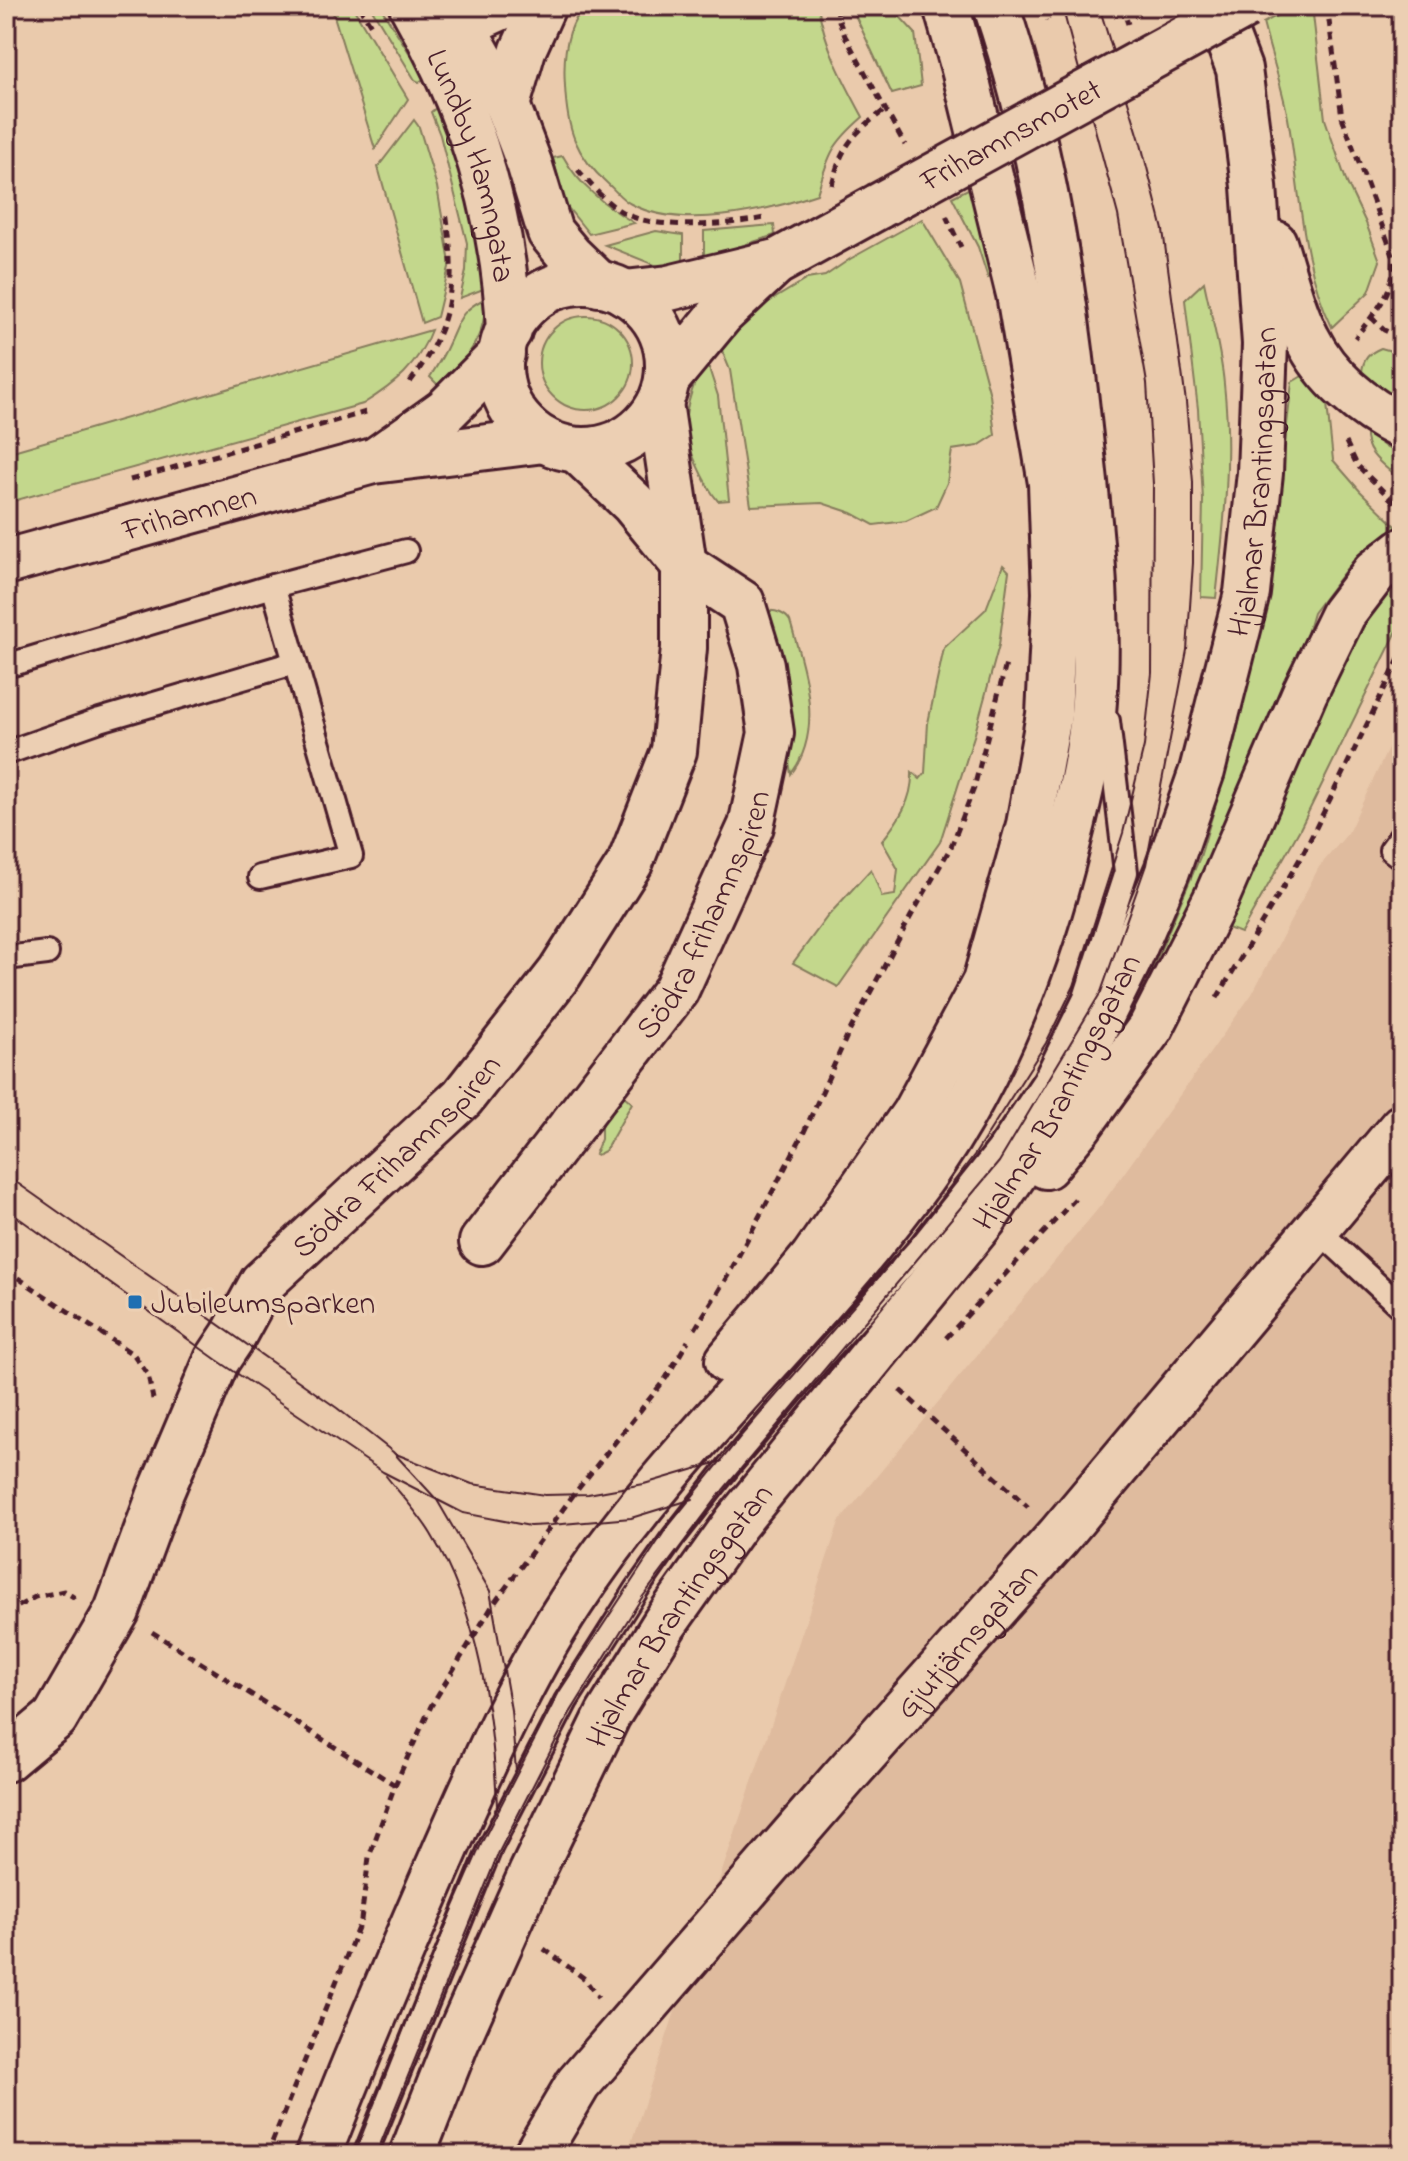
<svg xmlns="http://www.w3.org/2000/svg" width="1408" height="2161" font-family="'Indie Flower',sans-serif">
  <style>
    .built { fill: #dfbb9e }
    .green { fill: #c3d78c; stroke: #867b5c; stroke-width: 2 }
    .lines { fill: none; stroke-linecap: round; stroke-linejoin: round }
    .service-casing { stroke: #4a1f2b; stroke-width: 28 }
    .minor-casing { stroke: #4a1f2b; stroke-width: 50 }
    .secondary-casing { stroke: #4a1f2b; stroke-width: 50 }
    .path { stroke: #4a1f2b; stroke-width: 5; stroke-dasharray: 8 6; stroke-linecap: butt }
    .service { stroke: #eccfb3; stroke-width: 22 }
    .minor { stroke: #eccfb3; stroke-width: 44 }
    .secondary { stroke: #eccfb3; stroke-width: 44 }
    .tram { stroke: #4a1f2b; stroke-width: 2 }
    .minor-bridge-casing { stroke: #4a1f2b; stroke-width: 50; stroke-linecap: butt }
    .minor-bridge { stroke: #eccfb3; stroke-width: 44 }
    .poi-dot { fill: #1f6fb2; stroke: #eccfb3; stroke-width: 3 }
    .labels { text-anchor: middle; stroke-width: 7; stroke-linejoin: round; paint-order: stroke }
    .street-label { font-size: 32px; fill: #4a1f2b; stroke: #eccfb3 }
    .poi-label { font-size: 32px; fill: #4a1f2b; stroke: #eccfb3; text-anchor: start }
  </style>
  <rect width="100%" height="100%" fill="#eacaac"/>
  <filter id="ink" filterUnits="userSpaceOnUse"><feTurbulence type="fractalNoise" baseFrequency=".0125" numOctaves="2"/><feDisplacementMap in="SourceGraphic" scale="16" xChannelSelector="R" yChannelSelector="G"/><feConvolveMatrix kernelMatrix="1 2 1 2 8 2 1 2 1" color-interpolation-filters="sRGB"/></filter>
  <g filter="url(#ink)">
    <path class="built" d="M1402,719V2155H627L839,1522L1102,1204L1252,994L1319,867L1348,833Z"/>
    <g class="green">
      <path d="M331,6H352L408,99L375,149Z"/>
      <path d="M370,6H380L425,78L419,82L415,80Z"/>
      <path d="M586,6H818C825,47 843,80 863,117C831,145 829,154 817,194C767,211 681,231 631,204C622,200 615,190 608,184C575,155 567,129 565,86C563,58 565,26 586,6Z"/>
      <path d="M857,6H890L915,33L921,86L892,94L854,13Z"/>
      <path d="M1295,6H1312L1325,119L1347,183L1366,223L1380,261L1369,292L1332,327C1301,263 1300,188 1288,118C1282,86 1271,55 1263,23Z"/>
      <path d="M437,107L461,158L486,288L460,298L466,271L467,243L440,135L431,112Z"/>
      <path d="M414,120L419,127L437,187L450,263L437,317L422,323L378,167Z"/>
      <path d="M563,156C579,186 606,206 634,223L589,234L565,204L553,158Z"/>
      <path d="M972,187L998,275L988,278L978,247L952,197Z"/>
      <path d="M922,219L960,283L990,395L995,435L978,446L952,450L947,483L936,507L906,521L874,525L852,513L822,503L751,506L730,370L718,341L752,312L807,279L825,276L850,259Z"/>
      <path d="M774,225L775,235L704,258V231Z"/>
      <path d="M656,231L683,235V267L657,266L605,245Z"/>
      <path d="M1204,282C1211,316 1221,350 1224,384C1232,456 1224,527 1216,598L1201,597L1203,500L1198,409L1185,300Z"/>
      <path d="M484,299C490,332 462,365 441,388L430,377C437,366 444,355 449,343C460,320 459,312 484,299Z"/>
      <circle cx="586" cy="363" r="47"/>
      <path d="M431,330C418,366 395,384 363,404L6,503V453Z"/>
      <path d="M1381,348L1402,354V401L1377,387L1362,372C1363,359 1369,353 1381,348Z"/>
      <path d="M705,356L718,396L729,500L718,501C706,487 683,441 685,422C687,399 697,378 705,356Z"/>
      <path d="M1304,375L1327,404L1333,460L1360,491L1399,529L1347,568L1313,613L1286,705L1152,984L1149,980L1151,972L1200,857L1235,740L1267,596L1292,382Z"/>
      <path d="M1366,432L1387,448L1402,454V482C1387,467 1364,455 1366,432Z"/>
      <path d="M1003,565L1009,571L999,645L975,733L940,842L838,987L793,963L827,917L871,869L882,897L895,895L898,869L882,841C899,820 913,799 912,772L920,779L925,773L928,723L944,648L986,609Z"/>
      <path d="M1402,574V621L1300,829L1241,933L1220,925L1362,615Z"/>
      <path d="M768,611C776,610 786,614 790,621C804,670 825,730 791,774L765,612Z"/>
      <path d="M623,1095L632,1103L605,1151L597,1155L595,1154L601,1139V1123Z"/>
    </g>
    <g class="lines">
      <defs>
        <g id="service">
          <path d="M6,666L273,586L406,551"/>
          <path d="M6,753L100,720L294,663"/>
          <path d="M1402,835L1391,850L1402,858"/>
          <path d="M260,877L351,856L273,586"/>
          <path d="M6,958L47,953"/>
          <path d="M1318,1230L1402,1308"/>
          <path d="M365,2155L491,1846L566,1701L637,1589L672,1539L729,1466L821,1358L921,1246L999,1148L1045,1079L1085,998L1126,872L1108,721"/>
        </g>
        <g id="minor">
          <path id="s1" d="M412,6C470,107 504,214 509,331"/>
          <path d="M451,6L507,105L529,163L550,232L570,256L599,284"/>
          <path d="M507,105L523,50L543,6"/>
          <circle cx="584" cy="366" r="84"/>
          <path d="M625,293L669,288L777,262L879,206"/>
          <path d="M668,378L721,314L772,266"/>
          <path d="M379,458L445,411L502,354"/>
          <path id="s2" d="M6,562L373,461L544,440"/>
          <path id="s3" d="M482,1242L676,990L751,826L771,733L761,665L742,603L684,565L633,503L577,450"/>
          <path id="s4" d="M6,1759L55,1718L117,1611L161,1492L217,1360L233,1336L262,1283L462,1098L560,973L630,863L674,751L684,648V565L660,403"/>
          <path id="s5" d="M536,2155L578,2084L844,1777L1059,1536L1402,1127"/>
        </g>
        <g id="secondary">
          <path d="M425,29L462,25L504,6"/>
          <path d="M1274,243C1284,274 1292,309 1307,338C1326,377 1363,408 1402,427"/>
          <path d="M1046,1166L1079,1126L1151,1027L1216,899L1305,692L1343,614L1375,572L1402,551"/>
          <path d="M728,1361L813,1258L914,1114L985,982L1029,825L1049,715L1055,593L1051,483L1019,294L964,69L946,6"/>
          <path d="M318,2155C358,2051 402,1949 447,1846C483,1764 521,1678 571,1602C667,1454 801,1338 907,1198C988,1093 1037,969 1068,842C1080,796 1091,749 1094,701C1101,598 1086,494 1075,392C1060,261 1038,130 996,6"/>
          <path id="s6" d="M412,2155L456,2043L532,1872L608,1715L665,1623L736,1523L984,1219L1046,1127L1128,962L1167,871L1202,771L1241,617L1247,593L1260,473L1265,344L1254,186L1239,69L1215,6"/>
        </g>
      </defs>
      <use href="#service" class="service-casing"/>
      <use href="#minor" class="minor-casing"/>
      <use href="#secondary" class="secondary-casing"/>
      <g class="path">
        <path d="M359,6L373,29"/>
        <path d="M837,6L838,18L845,36L905,145"/>
        <path d="M1044,6L1048,20"/>
        <path d="M1122,6L1128,24"/>
        <path d="M1327,6L1342,117L1394,258C1394,295 1376,310 1355,338"/>
        <path d="M578,170C592,186 608,206 628,215C660,230 730,225 764,218"/>
        <path d="M832,185C841,147 853,133 885,110"/>
        <path d="M946,216L961,247"/>
        <path d="M1371,317L1384,330L1402,338"/>
        <path d="M410,382C455,323 456,281 446,211"/>
        <path d="M1346,442L1357,465L1402,510"/>
        <path d="M130,480L366,412"/>
        <path d="M1217,998L1304,852L1402,653"/>
        <path d="M6,1270L134,1355L148,1375L153,1399"/>
        <path d="M695,1329L730,1272L804,1132L847,1036L911,916L951,847L974,788L1007,660"/>
        <path d="M946,1338L1075,1199"/>
        <path d="M900,1390L1028,1507"/>
        <path d="M6,1613L35,1597L64,1591L75,1598"/>
        <path d="M152,1632L395,1785"/>
        <path d="M544,1949L585,1979L598,1998"/>
        <path d="M267,2155L361,1920L369,1857L395,1785L431,1706L493,1605L574,1494L666,1378L688,1341"/>
      </g>
      <use href="#service" class="service"/>
      <use href="#minor" class="minor"/>
      <use href="#secondary" class="secondary"/>
      <g class="tram">
        <path d="M6,1175L337,1408L393,1452L437,1500L490,1591L511,1710L516,1771"/>
        <path d="M6,1209L217,1360L383,1472L463,1513L530,1526L551,1525L631,1518L693,1499"/>
        <path d="M396,1454L472,1484L545,1495L588,1494L644,1484L722,1461"/>
        <path d="M386,1476C401,1495 419,1514 431,1534C479,1613 493,1715 497,1806"/>
        <path d="M354,2155L435,1950L482,1842L559,1692L666,1529L740,1437L891,1263L975,1154L1046,1043L1074,986L1123,833L1144,746L1152,673L1153,484L1147,383L1118,215L1062,6"/>
        <path d="M376,2155L499,1852L570,1713L641,1599L723,1490L999,1162L1101,992L1146,865L1187,650L1193,563V482L1186,402L1163,230L1141,144L1099,6"/>
      </g>
      <defs>
        <g id="minor-bridge">
          <path id="s7" d="M879,206L1245,6"/>
        </g>
      </defs>
      <use href="#minor-bridge" class="minor-bridge-casing"/>
      <use href="#minor-bridge" class="minor-bridge"/>
    </g>
  </g>
  <rect class="poi-dot" x="127" y="1294" width="16" height="16" rx="4"/>
  <g class="labels">
    <g class="street-label">
      <text dy="11" stroke="none"><textPath href="#s7" startOffset="150">Frihamnsmotet</textPath></text>
      <text dy="11" stroke="none"><textPath href="#s1" startOffset="172">Lundby Hamngata</textPath></text>
      <text dy="11" stroke="none"><textPath href="#s6" startOffset="1900">Hjalmar Brantingsgatan</textPath></text>
      <text dy="11" stroke="none"><textPath href="#s2" startOffset="190">Frihamnen</textPath></text>
      <text dy="11" stroke="none"><textPath href="#s3" startOffset="398">Södra frihamnspiren</textPath></text>
      <text dy="11" stroke="none"><textPath href="#s6" startOffset="1252">Hjalmar Brantingsgatan</textPath></text>
      <text dy="11" stroke="none"><textPath href="#s4" startOffset="732">Södra Frihamnspiren</textPath></text>
      <text dy="11" stroke="none"><textPath href="#s6" startOffset="604">Hjalmar Brantingsgatan</textPath></text>
      <text dy="11" stroke="none"><textPath href="#s5" startOffset="672">Gjutjärnsgatan</textPath></text>
    </g>
    <g class="poi-label">
      <text x="151" y="1313">Jubileumsparken</text>
    </g>
  </g>
  <rect width="1408" height="2161" fill="none" stroke="#eccfb3" stroke-width="32"/>
  <rect x="16" y="16" width="1376" height="2129" fill="none" stroke="#4a1f2b" stroke-width="3" filter="url(#ink)"/>
</svg>
